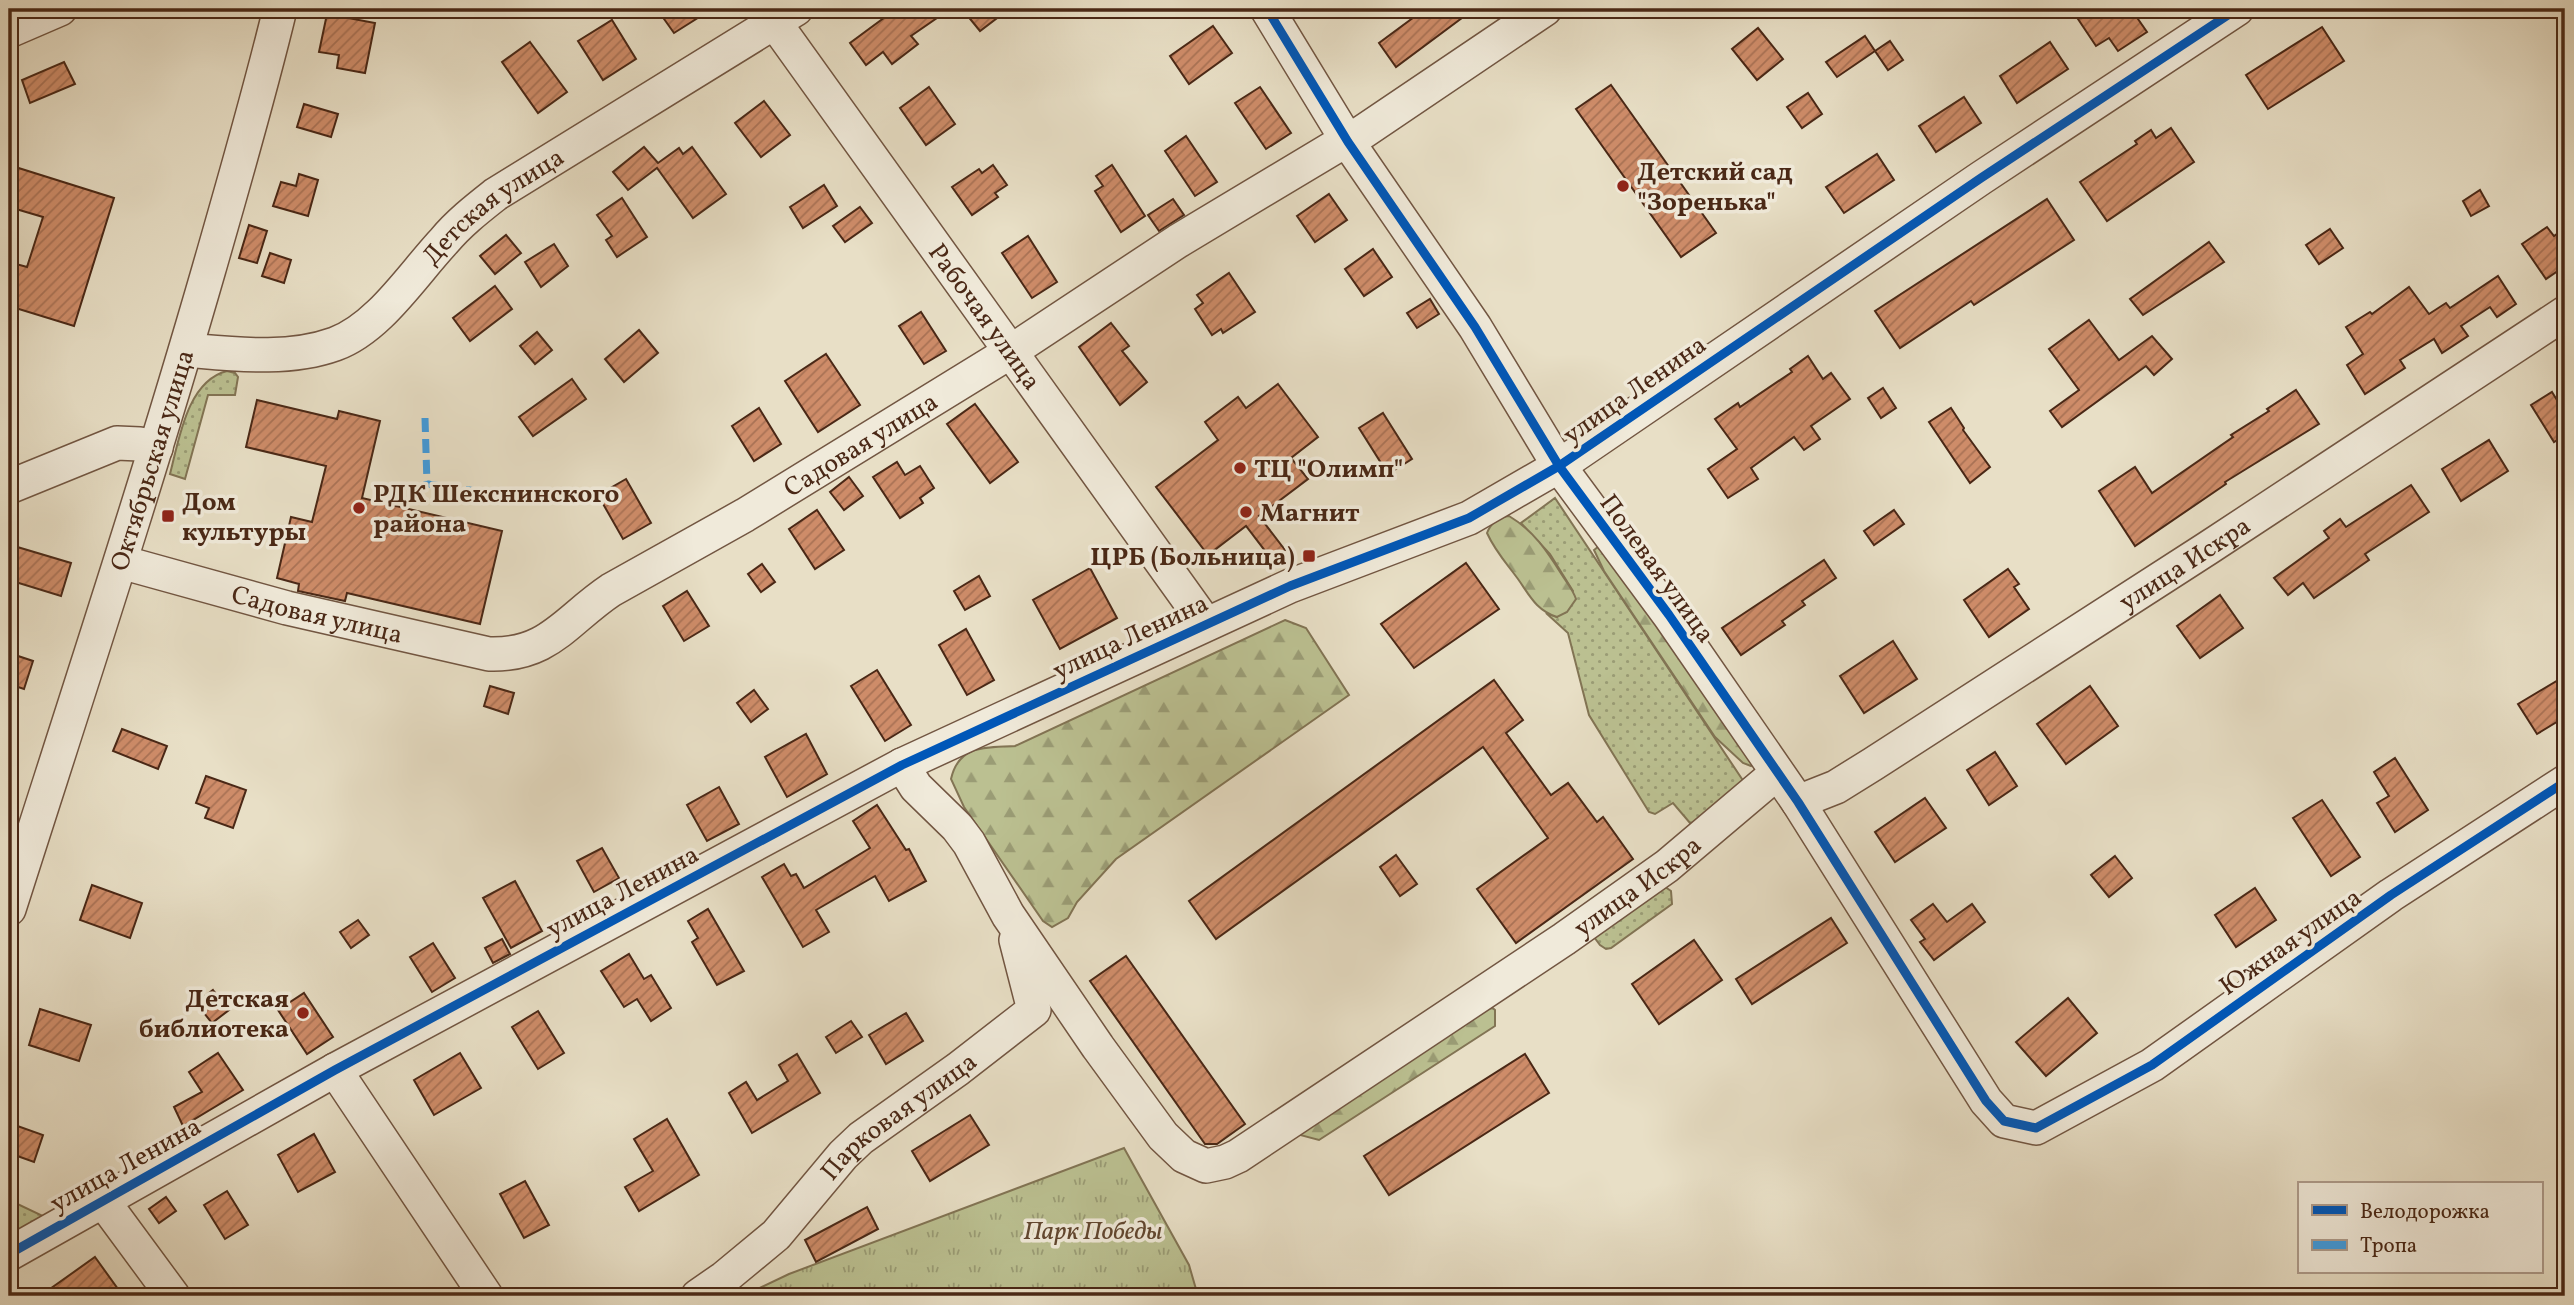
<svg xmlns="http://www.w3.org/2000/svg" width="2574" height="1305" font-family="Vollkorn,serif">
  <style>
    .grass { fill: url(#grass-dots); stroke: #827454; stroke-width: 2 }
    .forest { fill: url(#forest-firs); stroke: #827454; stroke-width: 2 }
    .park { fill: url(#park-tufts); stroke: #827454; stroke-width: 2 }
    .building { fill: url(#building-hatch); stroke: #4a2816; stroke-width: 2 }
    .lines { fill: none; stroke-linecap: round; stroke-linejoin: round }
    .minor-casing { stroke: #725642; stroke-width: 36 }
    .minor { stroke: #f0eada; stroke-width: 33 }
    .quiet { stroke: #409cdf; stroke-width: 7; stroke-dasharray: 14 7; stroke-linecap: butt }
    .cycleway-casing { stroke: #f0eada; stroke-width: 13 }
    .cycleway { stroke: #0057b8; stroke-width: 9 }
    .poi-dot { fill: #8f2418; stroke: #f0eada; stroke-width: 2.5 }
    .labels { text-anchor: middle; stroke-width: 7; stroke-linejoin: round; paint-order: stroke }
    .poi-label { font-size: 26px; font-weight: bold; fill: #4a2816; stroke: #f0eada; text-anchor: start }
    .street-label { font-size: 26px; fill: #4a2816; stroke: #f0eada }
    .park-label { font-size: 26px; font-style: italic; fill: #61462f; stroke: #f0eada }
  </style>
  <defs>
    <pattern id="grass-dots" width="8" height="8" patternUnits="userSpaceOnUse" patternTransform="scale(1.75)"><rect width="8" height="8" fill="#bbc091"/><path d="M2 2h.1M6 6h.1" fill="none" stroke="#9a9c75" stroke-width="1.8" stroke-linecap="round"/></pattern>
    <pattern id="forest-firs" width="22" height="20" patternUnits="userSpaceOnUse" patternTransform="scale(1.75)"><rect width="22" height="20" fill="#bbc091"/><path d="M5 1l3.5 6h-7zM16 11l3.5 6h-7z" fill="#9a9c75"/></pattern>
    <pattern id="park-tufts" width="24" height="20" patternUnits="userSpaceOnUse" patternTransform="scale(1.75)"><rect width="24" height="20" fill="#bbc091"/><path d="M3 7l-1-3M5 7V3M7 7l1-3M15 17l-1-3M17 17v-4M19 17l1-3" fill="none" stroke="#9a9c75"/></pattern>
    <pattern id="building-hatch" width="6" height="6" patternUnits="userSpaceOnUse" patternTransform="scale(1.75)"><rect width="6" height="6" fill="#ce8c69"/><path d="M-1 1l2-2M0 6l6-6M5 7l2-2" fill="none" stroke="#a97255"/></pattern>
  </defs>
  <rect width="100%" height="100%" fill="#e8dfc6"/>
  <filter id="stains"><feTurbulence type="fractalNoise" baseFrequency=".00286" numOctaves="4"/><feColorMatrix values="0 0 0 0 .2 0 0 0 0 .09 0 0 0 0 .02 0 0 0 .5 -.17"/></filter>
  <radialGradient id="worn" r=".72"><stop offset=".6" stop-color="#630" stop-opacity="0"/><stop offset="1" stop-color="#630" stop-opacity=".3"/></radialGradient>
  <g class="grass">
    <path d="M227,371L235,373L238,377L235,395H208L185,479L170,474C179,440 187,381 227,371Z"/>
    <path d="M1555,498L1746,785L1696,830L1673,803L1655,814L1649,812L1589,715L1568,633L1546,613L1557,617L1573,591L1550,554L1521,523Z"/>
    <path d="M1661,884L1671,891L1672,904L1611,948L1606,949L1600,945L1594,937Z"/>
    <path d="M9,1200L43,1216L9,1237Z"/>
  </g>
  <g class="forest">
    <path d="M1509,516C1534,531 1547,551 1562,575C1567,583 1573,590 1576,599L1567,612L1557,617C1536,610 1530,596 1518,579C1507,564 1495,551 1487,533C1491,523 1497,517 1509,516Z"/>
    <path d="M1598,547L1613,554L1755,762L1751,766L1743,763L1715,737L1604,571L1594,550Z"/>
    <path d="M1285,620L1306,628L1349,695L1116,859L1077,902L1068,918L1052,927L1043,921L964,807L951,779C959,744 986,748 1015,746Z"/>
    <path d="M1489,1005L1495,1010V1026L1319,1140L1300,1135L1296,1128Z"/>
  </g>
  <path class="park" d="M1124,1148L1189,1265L1198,1296H743L789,1274Z"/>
  <g class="building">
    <path d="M657,9H712L674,33Z"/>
    <path d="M896,9H950L911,36L918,44L892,64L883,52L866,65L850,43Z"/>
    <path d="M962,9H1009L980,31Z"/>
    <path d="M1425,9H1474L1396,67L1379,43Z"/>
    <path d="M2093,9H2131L2147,32L2118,51L2109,38L2096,46L2078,19Z"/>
    <path d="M327,14L375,23L365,73L337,68L339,55L319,52Z"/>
    <path d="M612,20L636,59L603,80L578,41Z"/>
    <path d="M1213,26L1232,53L1189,84L1170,56Z"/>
    <path d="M2322,27L2344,61L2268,109L2246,75Z"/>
    <path d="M1758,28L1783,59L1757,80L1732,49Z"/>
    <path d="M1865,36L1875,51L1837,77L1826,62Z"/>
    <path d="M1890,41L1903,60L1888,70L1875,51Z"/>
    <path d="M530,42L567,92L538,113L502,62Z"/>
    <path d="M2050,42L2068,69L2017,103L2000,76Z"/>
    <path d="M64,62L75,84L30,103L22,80Z"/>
    <path d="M1611,85L1716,233L1681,257L1576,109Z"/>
    <path d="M929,87L955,124L926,145L900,108Z"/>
    <path d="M1260,87L1291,133L1266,149L1235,103Z"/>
    <path d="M1808,93L1822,114L1802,128L1787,107Z"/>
    <path d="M1964,97L1981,123L1936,152L1919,126Z"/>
    <path d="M764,101L790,135L761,157L735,123Z"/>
    <path d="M304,104L338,114L331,137L297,127Z"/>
    <path d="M2171,128L2194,162L2107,221L2080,182L2137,144L2135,141L2151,130L2156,138Z"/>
    <path d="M1186,136L1217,182L1195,196L1165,151Z"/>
    <path d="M644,147L658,163L679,148L683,154L692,147L726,194L693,218L657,168L628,190L613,172Z"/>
    <path d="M1877,154L1894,180L1844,213L1826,187Z"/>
    <path d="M9,165L114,198L74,326L9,306V262L27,267L43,217L9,207Z"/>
    <path d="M993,165L1007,185L995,193L998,197L972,215L952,187L979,169L982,173Z"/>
    <path d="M1112,165L1145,216L1121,232L1095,191L1103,186L1096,176Z"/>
    <path d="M299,174L318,180L308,216L273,206L281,182L296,186Z"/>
    <path d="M824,185L837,206L803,228L790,207Z"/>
    <path d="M2480,190L2489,206L2471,216L2463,201Z"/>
    <path d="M1329,194L1347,220L1315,242L1297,216Z"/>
    <path d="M622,198L647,237L617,257L606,240L612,236L597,215Z"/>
    <path d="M1173,199L1184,215L1159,231L1148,215Z"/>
    <path d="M2047,199L2074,240L1974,305L1971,301L1900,348L1875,311Z"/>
    <path d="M860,207L872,223L845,242L833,226Z"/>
    <path d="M249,225L267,231L257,263L239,258Z"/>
    <path d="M2547,227L2554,236L2565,228V266L2546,279L2522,244Z"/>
    <path d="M2330,229L2343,248L2319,264L2306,245Z"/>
    <path d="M506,235L521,253L495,274L480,256Z"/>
    <path d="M1028,236L1057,282L1032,298L1002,253Z"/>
    <path d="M2209,242L2224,262L2143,315L2130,299Z"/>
    <path d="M554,244L568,266L541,287L525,262Z"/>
    <path d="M1373,249L1392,277L1364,296L1345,269Z"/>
    <path d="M270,253L291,260L284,283L262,276Z"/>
    <path d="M1229,273L1255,312L1223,333L1221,329L1212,335L1195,309L1203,303L1197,295Z"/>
    <path d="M2498,276L2516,304L2497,317L2490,307L2461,326L2468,336L2442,353L2434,339L2400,360L2405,368L2365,394L2347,365L2363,354L2346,327L2370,312L2372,314L2409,287L2429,314L2446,303L2450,308Z"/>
    <path d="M495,286L512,309L470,341L453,318Z"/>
    <path d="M1430,299L1439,314L1417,328L1407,313Z"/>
    <path d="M921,312L946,351L924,364L899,326Z"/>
    <path d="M2089,320L2119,360L2152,336L2172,359L2154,375L2146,366L2062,427L2050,411L2079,390L2049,349Z"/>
    <path d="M1111,323L1129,346L1122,351L1147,382L1120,405L1079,347Z"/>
    <path d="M639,330L658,353L624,382L605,359Z"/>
    <path d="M537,332L552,350L535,364L520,346Z"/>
    <path d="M826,354L860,405L818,432L785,381Z"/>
    <path d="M1808,356L1823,379L1831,373L1850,399L1811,426L1820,439L1804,450L1794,437L1751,468L1758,479L1728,498L1708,469L1737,449L1715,419L1738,403L1740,407L1792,372L1790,369Z"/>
    <path d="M572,379L586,399L533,436L519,417Z"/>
    <path d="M1278,384L1318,437L1291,458L1308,479L1259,516L1285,550L1272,560L1246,526L1208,555L1156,487L1218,440L1205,422L1238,397L1246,408Z"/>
    <path d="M1883,388L1896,408L1881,418L1868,398Z"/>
    <path d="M2296,390L2319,424L2225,482L2226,484L2135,546L2099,491L2135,467L2152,493L2233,437L2231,435L2269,411L2267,409Z"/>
    <path d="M2552,392L2565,413V435L2554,442L2531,405Z"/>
    <path d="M257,400L337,419L339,411L380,421L362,498L502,531L480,624L347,593L345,601L298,591L299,584L277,578L291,517L312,522L326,466L246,447Z"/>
    <path d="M975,404L1018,462L990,483L947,424Z"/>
    <path d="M759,408L781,444L754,461L732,426Z"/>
    <path d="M1951,408L1964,428L1963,430L1990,467L1970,483L1929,422Z"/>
    <path d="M1383,413L1412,459L1388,474L1359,428Z"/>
    <path d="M2489,440L2508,471L2461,501L2442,469Z"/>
    <path d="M897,462L905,475L920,466L934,488L920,498L923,503L900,518L873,477Z"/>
    <path d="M849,477L863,496L844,510L830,492Z"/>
    <path d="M626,479L651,523L623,539L598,495Z"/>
    <path d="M2411,485L2429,512L2365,554L2369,560L2314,598L2303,583L2288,595L2274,578L2329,538L2324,531L2340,519L2346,527Z"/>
    <path d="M817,510L844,550L815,569L789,529Z"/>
    <path d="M1894,510L1904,524L1874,545L1864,531Z"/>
    <path d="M14,546L71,563L61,596L9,580V564Z"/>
    <path d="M1824,560L1836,578L1802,601L1805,605L1782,621L1785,625L1741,655L1722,628Z"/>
    <path d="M1466,563L1499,609L1414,668L1381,624Z"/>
    <path d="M762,564L775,582L761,592L748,574Z"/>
    <path d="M1090,568L1117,618L1060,649L1033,600Z"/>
    <path d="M2008,569L2019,584L2014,587L2029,609L1989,637L1964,600Z"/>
    <path d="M979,576L990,596L965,610L954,591Z"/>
    <path d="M687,591L709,626L684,641L663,606Z"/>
    <path d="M2220,595L2243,628L2200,658L2177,626Z"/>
    <path d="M966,629L994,680L967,695L939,645Z"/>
    <path d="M1893,641L1917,679L1864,713L1840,676Z"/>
    <path d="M9,653L33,661L24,689L9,684Z"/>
    <path d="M877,670L911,725L885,741L851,686Z"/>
    <path d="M2565,676V717L2537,734L2518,704Z"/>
    <path d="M1494,680L1523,720L1506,733L1551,795L1568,783L1597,822L1603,817L1633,859L1516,943L1477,889L1548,838L1483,747L1216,939L1189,901Z"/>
    <path d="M490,686L514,693L508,714L484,706Z"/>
    <path d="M2090,686L2118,726L2066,764L2037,724Z"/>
    <path d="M754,690L768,709L751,722L737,703Z"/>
    <path d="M122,729L167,746L158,769L113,751Z"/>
    <path d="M806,734L827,774L787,797L765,757Z"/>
    <path d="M1995,752L2017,786L1989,805L1967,770Z"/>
    <path d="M2395,758L2428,810L2395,832L2377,803L2389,796L2374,772Z"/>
    <path d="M206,776L246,790L233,828L205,818L209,808L196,803Z"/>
    <path d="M719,787L739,824L707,841L687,805Z"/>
    <path d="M1925,798L1946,828L1895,862L1875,832Z"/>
    <path d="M2322,800L2360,857L2331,876L2293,818Z"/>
    <path d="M877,805L906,850L909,849L926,881L889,901L875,876L816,910L829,932L803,947L762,877L784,864L791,876L796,874L804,888L870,848L853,821Z"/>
    <path d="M602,848L619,878L594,892L577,861Z"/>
    <path d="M1396,855L1417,884L1400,896L1380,867Z"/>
    <path d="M2115,856L2132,878L2109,897L2091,875Z"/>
    <path d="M515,881L542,931L511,948L483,898Z"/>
    <path d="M92,885L142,903L130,938L80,920Z"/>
    <path d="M2255,888L2276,920L2236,947L2215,915Z"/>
    <path d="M1933,904L1947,922L1972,904L1985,922L1934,960L1920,942L1925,939L1911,920Z"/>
    <path d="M708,909L744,971L717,985L692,942L698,938L688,921Z"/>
    <path d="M1831,918L1847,943L1752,1004L1736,979Z"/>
    <path d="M358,920L369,935L351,948L340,932Z"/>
    <path d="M502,939L510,954L493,963L485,948Z"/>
    <path d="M1694,940L1722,980L1659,1024L1632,984Z"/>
    <path d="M433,943L455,978L432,992L410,957Z"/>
    <path d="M629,954L644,979L651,975L671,1008L651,1021L637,999L624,1007L601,971Z"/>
    <path d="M1126,956L1245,1124L1217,1144H1205L1090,981Z"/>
    <path d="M213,990L229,1010L212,1023L196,1003Z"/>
    <path d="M304,993L333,1037L307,1054L278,1010Z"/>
    <path d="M2068,998L2097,1033L2046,1076L2016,1042Z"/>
    <path d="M40,1009L91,1025L79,1061L29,1045Z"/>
    <path d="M538,1011L564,1053L538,1069L512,1027Z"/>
    <path d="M906,1013L923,1041L886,1064L869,1035Z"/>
    <path d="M851,1021L862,1037L836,1053L826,1037Z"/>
    <path d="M218,1053L243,1090L183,1126L174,1107L202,1092L189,1072Z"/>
    <path d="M460,1053L481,1088L434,1115L414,1080Z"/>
    <path d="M797,1054L820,1093L752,1133L729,1093L746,1082L757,1100L788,1081L779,1065Z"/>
    <path d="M1525,1054L1549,1093L1389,1195L1364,1156Z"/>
    <path d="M970,1115L989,1145L930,1181L912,1151Z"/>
    <path d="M667,1119L699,1175L639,1211L625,1187L653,1171L634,1139Z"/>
    <path d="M9,1123L43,1135L34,1162L9,1153Z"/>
    <path d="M314,1134L335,1172L298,1192L278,1155Z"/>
    <path d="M525,1181L549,1225L524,1238L500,1194Z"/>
    <path d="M227,1191L248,1225L225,1239L204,1205Z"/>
    <path d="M166,1197L176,1211L159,1223L149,1209Z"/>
    <path d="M867,1207L878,1229L816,1262L805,1240Z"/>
    <path d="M95,1257L123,1296H40Z"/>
  </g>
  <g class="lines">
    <defs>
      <g id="minor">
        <path id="s1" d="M765,9L1206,624"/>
        <path d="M1267,9L1348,142L1475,327L1559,466L1669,615L1798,802L1986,1101L2004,1121L2036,1128L2152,1065L2391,895L2565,782"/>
        <path d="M9,31L60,9"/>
        <path id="s2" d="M186,350C234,354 288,361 335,344C379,328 413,274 444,241C459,223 477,209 496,194L796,9"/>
        <path d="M9,487L117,443L140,444L156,448"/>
        <path id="s3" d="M121,562L287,608L489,654C549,656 566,620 611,590L745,515L1010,352L1178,241L1333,148L1348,142L1545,9"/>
        <path id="s4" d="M902,765L916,787L957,827L969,843L1008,915L1098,1047L1163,1136L1184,1156L1206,1166L1225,1162L1238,1156L1564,939L1667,866L1777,773"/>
        <path id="s5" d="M1798,802L1836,787L1873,764L2208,548L2565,313"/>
        <path id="s6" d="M9,909C77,696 147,484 209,269C234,182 259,96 280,9"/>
        <path d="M335,1070L486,1296"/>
        <path d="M103,1201L173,1296"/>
        <path d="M9,1254L335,1070L902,765L1290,586L1469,518L1559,466L1981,178L2237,9"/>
        <path id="s7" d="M698,1296L724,1278L776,1235L843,1155L861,1138L958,1069L1034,1010L1016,940"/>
      </g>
    </defs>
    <use href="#minor" class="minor-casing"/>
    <use href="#minor" class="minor"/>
    <path class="quiet" d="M425,418L427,484L526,498"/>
    <defs>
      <g id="cycleway">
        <path d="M1267,9L1348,142L1475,327L1559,466L1669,615L1798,802L1986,1101L2004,1121L2036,1128L2152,1065L2391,895L2565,782"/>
        <path d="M9,1254L335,1070L902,765L1290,586L1469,518L1559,466L1981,178L2237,9"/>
      </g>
    </defs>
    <use href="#cycleway" class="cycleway-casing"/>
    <use href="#cycleway" class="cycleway"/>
  </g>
  <g class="poi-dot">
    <circle cx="1623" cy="186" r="7"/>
    <circle cx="1240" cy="468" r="7"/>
    <circle cx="359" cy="508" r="7"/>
    <circle cx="1246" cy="512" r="7"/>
    <rect x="161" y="509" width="14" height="14" rx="3.5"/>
    <rect x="1302" y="549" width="14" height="14" rx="3.5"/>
    <circle cx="303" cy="1013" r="7"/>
  </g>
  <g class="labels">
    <g class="poi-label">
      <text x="1637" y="180">Детский сад<tspan x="1637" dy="30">"Зоренька"</tspan></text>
      <text x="1254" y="477">ТЦ "Олимп"</text>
      <text x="373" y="502">РДК Шекснинского<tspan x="373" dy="30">района</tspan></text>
      <text x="182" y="510">Дом<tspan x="182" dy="30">культуры</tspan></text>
      <text x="1260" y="521">Магнит</text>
      <text x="1295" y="565" text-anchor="end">ЦРБ (Больница)</text>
      <text x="289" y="1007" text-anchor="end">Детская<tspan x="289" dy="30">библиотека</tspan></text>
    </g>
    <g class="street-label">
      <text dy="9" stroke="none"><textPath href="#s2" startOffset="362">Детская улица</textPath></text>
      <text dy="9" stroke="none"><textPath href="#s1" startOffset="378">Рабочая улица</textPath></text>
      <text transform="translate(1634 389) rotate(-35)" y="9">улица Ленина</text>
      <text dy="9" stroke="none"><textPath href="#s3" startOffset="810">Садовая улица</textPath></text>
      <text dy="9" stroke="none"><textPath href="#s6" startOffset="471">Октябрьская улица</textPath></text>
      <text dy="9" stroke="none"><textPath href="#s5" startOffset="455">улица Искра</textPath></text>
      <text transform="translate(1658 568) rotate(54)" y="9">Полевая улица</text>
      <text dy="9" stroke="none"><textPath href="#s3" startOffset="203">Садовая улица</textPath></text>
      <text transform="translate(1130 636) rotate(-25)" y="9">улица Ленина</text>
      <text dy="9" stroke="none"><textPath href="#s4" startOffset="1024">улица Искра</textPath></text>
      <text transform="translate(622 891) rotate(-28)" y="9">улица Ленина</text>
      <text transform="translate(2290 941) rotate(-35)" y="9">Южная улица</text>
      <text dy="9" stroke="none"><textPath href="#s7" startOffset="271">Парковая улица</textPath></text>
      <text transform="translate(125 1164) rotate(-29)" y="9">улица Ленина</text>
    </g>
    <g class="park-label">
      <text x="1093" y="1239">Парк Победы</text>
    </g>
  </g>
  <rect width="2574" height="1305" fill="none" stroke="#e8dfc6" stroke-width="35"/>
  <rect x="10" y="10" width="2553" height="1284" fill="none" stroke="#4a2816" stroke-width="3.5"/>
  <rect x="18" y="18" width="2539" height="1270" fill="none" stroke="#4a2816" stroke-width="2"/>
  <rect x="2298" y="1182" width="245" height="91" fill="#f0eada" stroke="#ae9c8c" stroke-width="2"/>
  <rect x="2312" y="1205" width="35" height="10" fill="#0057b8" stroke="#ae9c8c" stroke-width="2"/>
  <text x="2360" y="1218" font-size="21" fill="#4a2816">Велодорожка</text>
  <rect x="2312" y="1240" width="35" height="10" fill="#409cdf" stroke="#ae9c8c" stroke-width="2"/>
  <text x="2360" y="1252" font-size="21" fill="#4a2816">Тропа</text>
  <rect width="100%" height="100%" filter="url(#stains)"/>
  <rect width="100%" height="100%" fill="url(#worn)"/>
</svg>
